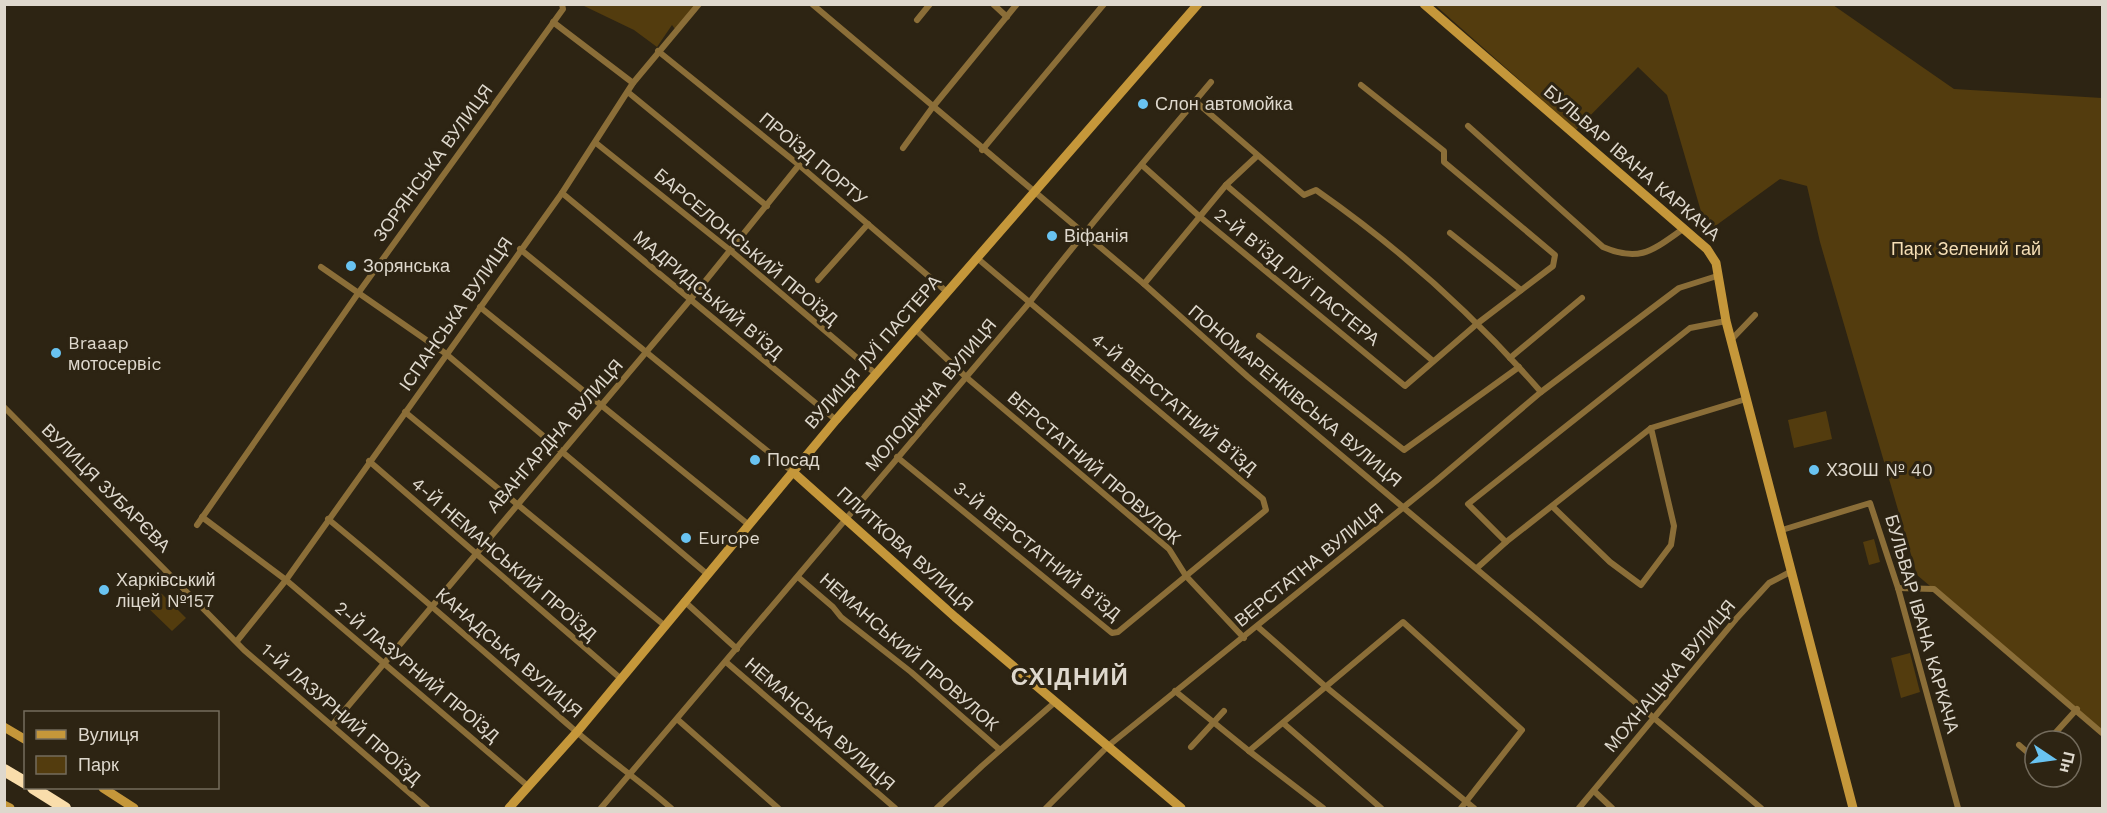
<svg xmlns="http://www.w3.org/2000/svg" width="2107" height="813" font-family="'Work Sans',sans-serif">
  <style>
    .green { fill: #533c0e }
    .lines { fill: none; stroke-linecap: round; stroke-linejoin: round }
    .street { stroke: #8b6e38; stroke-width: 6 }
    .secondary { stroke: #c5973a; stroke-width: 9 }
    .highway { stroke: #f9ddab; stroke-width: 12 }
    .poi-dot { fill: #69c3f1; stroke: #2d2413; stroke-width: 2 }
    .labels { text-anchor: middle; stroke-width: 6; stroke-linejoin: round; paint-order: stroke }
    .poi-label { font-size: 18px; fill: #ded8cd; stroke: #2d2413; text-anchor: start }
    .street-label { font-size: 18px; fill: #ded8cd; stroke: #2d2413 }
    .park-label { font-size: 18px; fill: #f5deb5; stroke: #2d2413 }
    .district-label { font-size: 24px; font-weight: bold; letter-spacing: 1.5px; fill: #ded8cd; stroke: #2d2413 }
  </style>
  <rect width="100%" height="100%" fill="#2d2413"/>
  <g class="green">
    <path d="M582,5H696L675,29L672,25L657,47L634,30Z"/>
    <path d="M1435,5H1833L1954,89L2102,98V731L1917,575L1820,242L1807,186L1780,179L1707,232L1667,95L1638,67L1576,130Z"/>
    <path d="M1826,411L1832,439L1794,448L1788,420Z"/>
    <path d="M1874,539L1880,562L1869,565L1863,542Z"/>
    <path d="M159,591L186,618L172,631L145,605Z"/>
    <path d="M1910,653L1920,692L1901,698L1891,658Z"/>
  </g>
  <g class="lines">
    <g class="street">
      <path d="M812,4L1144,284L1248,377L1761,808"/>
      <path d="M993,4L1007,17"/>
      <path d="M917,20L930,4"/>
      <path d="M553,22L633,83"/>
      <path d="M658,51L799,165L947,292"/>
      <path d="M629,93L767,206"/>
      <path d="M1195,101L1304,195L1316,190C1399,248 1475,316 1541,392"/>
      <path d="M1468,126L1603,247C1640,263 1653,250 1683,229"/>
      <path d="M596,143L731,251L876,374"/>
      <path d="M903,148L932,108L1017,4"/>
      <path d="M982,150L1104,4"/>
      <path d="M1143,166L1199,216L1405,386L1478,323L1553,266L1555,255L1444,162V151L1361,85"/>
      <path d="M1226,185L1433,361"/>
      <path d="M562,193L836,420"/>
      <path d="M1450,233L1521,290"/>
      <path d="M520,249L793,472"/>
      <path d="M321,267L445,353L707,574"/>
      <path d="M818,280L868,224"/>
      <path d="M1144,284L1226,185L1257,156"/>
      <path d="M480,307L749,525"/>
      <path d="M915,329L966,377L1169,549L1186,576L1244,638"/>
      <path d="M1259,336L1404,450L1519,367"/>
      <path d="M1731,340L1755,315"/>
      <path d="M1510,358L1582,298"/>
      <path d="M4,407L244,650L427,808"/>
      <path d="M405,412L664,625"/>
      <path d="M897,457L1112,633L1118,632L1266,510L1263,499L977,258"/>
      <path d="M369,461L620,678"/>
      <path d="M1553,507L1610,562L1641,585L1671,545L1674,526L1651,428"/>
      <path d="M202,517L286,580L529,787"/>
      <path d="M328,519C411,587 491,658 572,728C604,756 639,780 671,808"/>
      <path d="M197,525L359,292L563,9L562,4"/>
      <path d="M1782,530L1870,503L1898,588L1958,808"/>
      <path d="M1506,542L1468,504L1690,328L1726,321"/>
      <path d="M1477,568L1506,542L1651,428L1746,399"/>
      <path d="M798,577L833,607L841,617L911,672L1000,750"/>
      <path d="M1898,588L1934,589L2102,733"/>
      <path d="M684,601L737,649"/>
      <path d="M1258,627L1326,687L1474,808"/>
      <path d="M237,641L286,580L562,193L633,83L699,4"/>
      <path d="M726,662L895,808"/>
      <path d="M1175,691L1249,751"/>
      <path d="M677,719L778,808"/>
      <path d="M1283,723L1381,808"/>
      <path d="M333,724L690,300L799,165"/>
      <path d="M2048,741L2077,709"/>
      <path d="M2019,745L2033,757L2035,765"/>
      <path d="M1191,747L1224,711"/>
      <path d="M1594,791L1612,808"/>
      <path d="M601,808L1029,303C1087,227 1150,155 1211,82"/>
      <path d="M937,808L982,766L1054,703"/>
      <path d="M1046,808L1108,746L1436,481L1541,392L1679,288L1717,276"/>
      <path d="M1323,808L1249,751L1403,622L1522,730L1461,808"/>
      <path d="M1579,808L1736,619L1769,583L1792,571"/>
    </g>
    <g class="secondary">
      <path d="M1424,4L1707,249L1716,263L1726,321L1853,808"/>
      <path d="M793,472L955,617L1181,808"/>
      <path d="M4,727L26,740"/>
      <path d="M103,788L134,808"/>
      <path d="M4,805L10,808"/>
      <path d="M509,808L577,732L836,420L1198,4"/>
    </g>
    <g class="highway">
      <path d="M4,770L26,783"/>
      <path d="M33,788L65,808"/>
    </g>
  </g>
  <g class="poi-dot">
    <circle cx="1143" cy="104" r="6"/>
    <circle cx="1052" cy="236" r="6"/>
    <circle cx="351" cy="266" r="6"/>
    <circle cx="56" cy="353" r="6"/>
    <circle cx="755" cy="460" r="6"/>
    <circle cx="1814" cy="470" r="6"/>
    <circle cx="686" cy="538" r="6"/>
    <circle cx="104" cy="590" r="6"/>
  </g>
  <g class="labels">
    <g class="poi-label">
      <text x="1155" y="110">Слон автомойка</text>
      <text x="1064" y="242">Віфанія</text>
      <text x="363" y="272">Зорянська</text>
      <text x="68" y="349">Braaap<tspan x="68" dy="21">мотосервic</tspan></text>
      <text x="767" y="466">Посад</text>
      <text x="1826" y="476">ХЗОШ № 40</text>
      <text x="698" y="544">Europe</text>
      <text x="116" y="586">Харківський<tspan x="116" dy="21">ліцей №157</tspan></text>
    </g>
    <g class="street-label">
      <text transform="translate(813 159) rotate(40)" y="6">ПРОЇЗД ПОРТУ</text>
      <text transform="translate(433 163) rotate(-54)" y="6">ЗОРЯНСЬКА ВУЛИЦЯ</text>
      <text transform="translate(1632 163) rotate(41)" y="6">БУЛЬВАР ІВАНА КАРКАЧА</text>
      <text transform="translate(746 247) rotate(40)" y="6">БАРСЕЛОНСЬКИЙ ПРОЇЗД</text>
      <text transform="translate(1297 277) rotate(39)" y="6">2-Й В’ЇЗД ЛУЇ ПАСТЕРА</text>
      <text transform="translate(708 295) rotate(40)" y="6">МАДРИДСЬКИЙ В'ЇЗД</text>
      <text transform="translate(456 314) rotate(-55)" y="6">ІСПАНСЬКА ВУЛИЦЯ</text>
      <text transform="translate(873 352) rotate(-49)" y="6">ВУЛИЦЯ ЛУЇ ПАСТЕРА</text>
      <text transform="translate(931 395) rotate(-50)" y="6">МОЛОДІЖНА ВУЛИЦЯ</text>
      <text transform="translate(1295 396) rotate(40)" y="6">ПОНОМАРЕНКІВСЬКА ВУЛИЦЯ</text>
      <text transform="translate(1174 404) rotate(40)" y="6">4-Й ВЕРСТАТНИЙ В’ЇЗД</text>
      <text transform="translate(555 436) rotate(-49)" y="6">АВАНГАРДНА ВУЛИЦЯ</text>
      <text transform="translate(1094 468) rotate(41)" y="6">ВЕРСТАТНИЙ ПРОВУЛОК</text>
      <text transform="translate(106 488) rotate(45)" y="6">ВУЛИЦЯ ЗУБАРЄВА</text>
      <text transform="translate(905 549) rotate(42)" y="6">ПЛИТКОВА ВУЛИЦЯ</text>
      <text transform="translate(1037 551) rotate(39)" y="6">3-Й ВЕРСТАТНИЙ В’ЇЗД</text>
      <text transform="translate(504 559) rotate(41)" y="6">4-Й НЕМАНСЬКИЙ ПРОЇЗД</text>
      <text transform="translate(1309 565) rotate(-39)" y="6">ВЕРСТАТНА ВУЛИЦЯ</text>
      <text transform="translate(1922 624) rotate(74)" y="6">БУЛЬВАР ІВАНА КАРКАЧА</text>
      <text transform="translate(909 652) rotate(41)" y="6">НЕМАНСЬКИЙ ПРОВУЛОК</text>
      <text transform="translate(509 653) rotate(41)" y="6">КАНАДСЬКА ВУЛИЦЯ</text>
      <text transform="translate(417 672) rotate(40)" y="6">2-Й ЛАЗУРНИЙ ПРОЇЗД</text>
      <text transform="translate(1670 676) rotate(-50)" y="6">МОХНАЦЬКА ВУЛИЦЯ</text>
      <text transform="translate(341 714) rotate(41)" y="6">1-Й ЛАЗУРНИЙ ПРОЇЗД</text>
      <text transform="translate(820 724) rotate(41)" y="6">НЕМАНСЬКА ВУЛИЦЯ</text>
    </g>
    <g class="park-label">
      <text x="1966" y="255">Парк Зелений гай</text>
    </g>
    <g class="district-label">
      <text x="1070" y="685">СХІДНИЙ</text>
    </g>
  </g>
  <rect width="2107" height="813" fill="none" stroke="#ded8cd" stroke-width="12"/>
  <rect x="24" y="711" width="195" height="78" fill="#2d2413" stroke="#746c5d" stroke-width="1.5"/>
  <rect x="36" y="730" width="30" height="9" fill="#c5973a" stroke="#746c5d" stroke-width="1.5"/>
  <text x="78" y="741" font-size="18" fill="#ded8cd">Вулиця</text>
  <rect x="36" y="756" width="30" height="18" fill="#533c0e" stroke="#746c5d" stroke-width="1.5"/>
  <text x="78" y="771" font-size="18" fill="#ded8cd">Парк</text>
  <g transform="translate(2053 759) rotate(103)"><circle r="28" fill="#2d2413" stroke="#746c5d" stroke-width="1.5"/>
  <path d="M0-4.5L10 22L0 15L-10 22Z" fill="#69c3f1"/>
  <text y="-9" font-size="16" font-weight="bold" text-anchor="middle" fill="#ded8cd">Пн</text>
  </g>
</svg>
